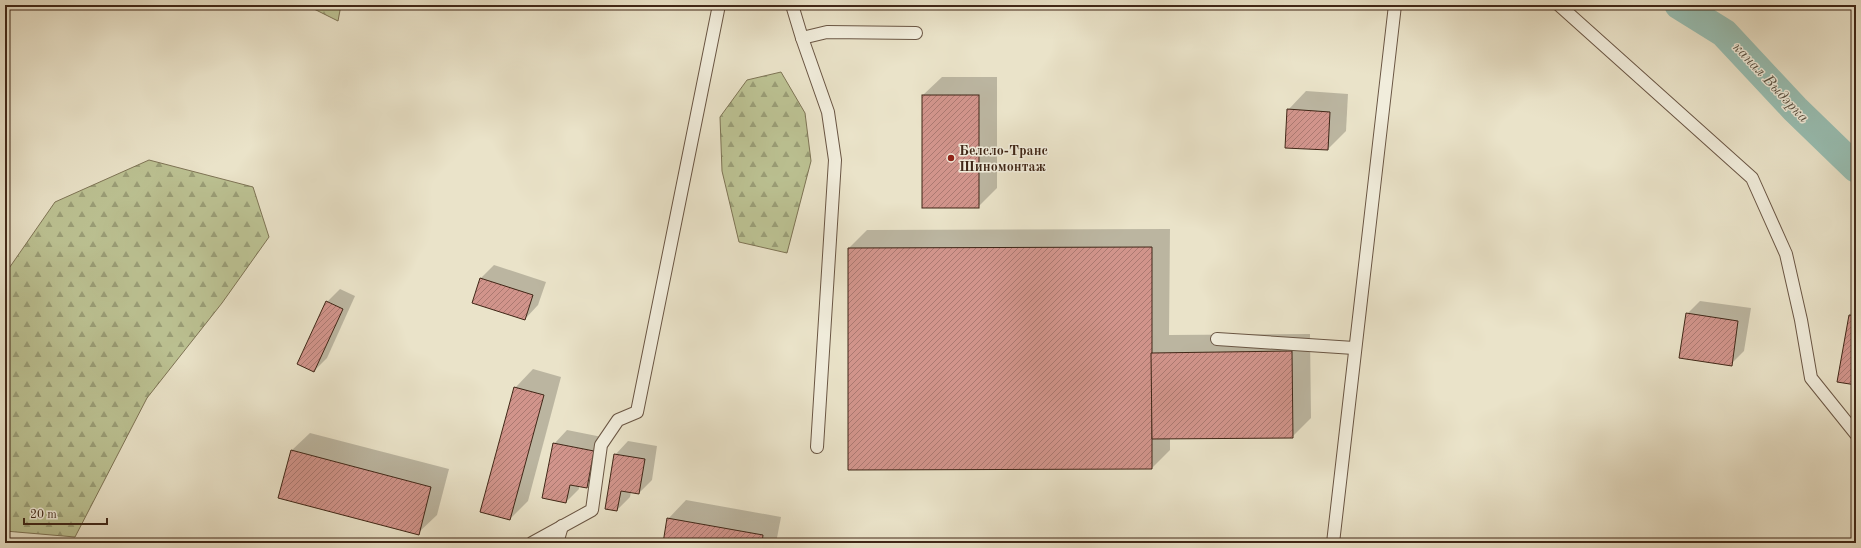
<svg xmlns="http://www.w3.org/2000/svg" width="1861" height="548" font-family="'Old Standard TT',serif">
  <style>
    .forest { fill: url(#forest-firs); stroke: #7e7455 }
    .shadow { fill: #0003 }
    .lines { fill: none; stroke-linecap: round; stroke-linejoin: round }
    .canal { stroke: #98beb2; stroke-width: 29 }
    .building { fill: url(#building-hatch); stroke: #402717 }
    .lane-casing { stroke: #6a5644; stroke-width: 14 }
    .lane { stroke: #f1eddc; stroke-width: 12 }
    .poi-dot { fill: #8f2418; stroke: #f1eddc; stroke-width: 1.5 }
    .labels { text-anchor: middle; stroke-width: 3; stroke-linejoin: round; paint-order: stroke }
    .poi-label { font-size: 14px; font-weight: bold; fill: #402717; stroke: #f1eddc; text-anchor: start }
    .water-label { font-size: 15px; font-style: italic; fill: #564d3e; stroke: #f1eddc }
  </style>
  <defs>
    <pattern id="forest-firs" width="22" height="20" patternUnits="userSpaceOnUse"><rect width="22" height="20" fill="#bcc293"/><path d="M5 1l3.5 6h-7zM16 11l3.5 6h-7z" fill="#9a9e77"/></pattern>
    <pattern id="building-hatch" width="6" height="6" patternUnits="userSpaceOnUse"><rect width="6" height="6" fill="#d1948b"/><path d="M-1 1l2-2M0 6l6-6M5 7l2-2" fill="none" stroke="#ab7971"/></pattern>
  </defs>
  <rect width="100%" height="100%" fill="#eae3c9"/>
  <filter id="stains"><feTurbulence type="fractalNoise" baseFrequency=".005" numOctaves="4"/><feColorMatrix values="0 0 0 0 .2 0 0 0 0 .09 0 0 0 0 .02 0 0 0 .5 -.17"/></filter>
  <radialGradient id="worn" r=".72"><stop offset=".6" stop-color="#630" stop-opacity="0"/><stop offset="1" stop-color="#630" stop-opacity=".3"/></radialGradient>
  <g class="forest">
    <path d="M306,5H341L338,21Z"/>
    <path d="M781,72L805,113L811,161L787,253L739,242L722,171L720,117L747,80Z"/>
    <path d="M149,160L253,187L269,237L222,303L147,398L75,537L5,531V274L55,202Z"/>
  </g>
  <g class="shadow">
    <path d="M942,77H997V188L978,207L923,95Z"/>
    <path d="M1306,91L1348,94L1346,131L1328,149L1286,147L1288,110Z"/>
    <path d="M1170,229L1169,335L1310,334L1311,418L1292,437L1170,438V450L1152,468L849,469V248L867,230Z"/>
    <path d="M494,265L546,282L538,305L525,319L481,278Z"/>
    <path d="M340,289L355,296L327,358L314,371L327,302Z"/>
    <path d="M1700,301L1751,308L1744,351L1731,364L1687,314Z"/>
    <path d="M1856,309V384L1849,315Z"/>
    <path d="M533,369L561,377L528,501L510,519L515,388Z"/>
    <path d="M567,430L607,438L600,474L587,487L579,486V489L566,502L554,444Z"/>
    <path d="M310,433L449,469L437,515L418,533L291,451Z"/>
    <path d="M628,441L657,446L652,480L639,493L631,492L630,497L617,510L615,455Z"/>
    <path d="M686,500L781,517L776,543H664L668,519Z"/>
  </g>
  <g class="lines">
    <path class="canal" d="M1679,5L1724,33L1795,109L1856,168"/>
  </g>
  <g class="building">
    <rect x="922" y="95" width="57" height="113"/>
    <path d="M1287,109L1330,112L1328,150L1285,148Z"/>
    <path d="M1152,247V469L848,470V248Z"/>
    <path d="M480,278L533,295L525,320L472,303Z"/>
    <path d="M326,301L343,309L314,372L297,364Z"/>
    <path d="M1686,313L1738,321L1732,366L1679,358Z"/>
    <path d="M1849,315L1856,316V385L1837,382Z"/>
    <path d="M1292,351L1293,438L1152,439L1151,353Z"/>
    <path d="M514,387L544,395L510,520L480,512Z"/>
    <path d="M553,443L594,451L587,488L570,485L566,503L542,498Z"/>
    <path d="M291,450L431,487L419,535L278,498Z"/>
    <path d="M614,454L645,459L639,494L621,491L617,511L605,509Z"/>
    <path d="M667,518L763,535L762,543H663Z"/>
  </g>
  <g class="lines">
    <defs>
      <g id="lane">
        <path d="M792,5L802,38L828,112L835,160L817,447"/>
        <path d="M1559,5L1752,178L1786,254L1801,320L1811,378L1856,434"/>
        <path d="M802,38L827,32L916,33"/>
        <path d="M1217,339L1354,348"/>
        <path d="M532,543L592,510L601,445L618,420L637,412L719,5"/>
        <path d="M557,543L562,526"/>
        <path d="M1333,543L1395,5"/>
      </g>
    </defs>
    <use href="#lane" class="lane-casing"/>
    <use href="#lane" class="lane"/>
  </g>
  <circle class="poi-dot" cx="951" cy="158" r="4"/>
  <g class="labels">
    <g class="poi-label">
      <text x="959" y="155">Белсло-Транс<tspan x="959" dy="16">Шиномонтаж</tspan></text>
    </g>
    <g class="water-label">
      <text transform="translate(1771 82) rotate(47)" y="5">канал Выдэрка</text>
    </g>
  </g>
  <rect width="1861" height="548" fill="none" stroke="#eae3c9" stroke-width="20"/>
  <rect x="6" y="6" width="1849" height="536" fill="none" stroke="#402717" stroke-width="2"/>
  <rect x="10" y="10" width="1841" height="528" fill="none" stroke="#402717"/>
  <path d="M24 518v6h83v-6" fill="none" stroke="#402717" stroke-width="2"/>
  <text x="30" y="518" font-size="12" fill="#402717" stroke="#f1eddc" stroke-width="3" paint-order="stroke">20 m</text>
  <rect width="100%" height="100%" filter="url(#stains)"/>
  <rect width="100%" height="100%" fill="url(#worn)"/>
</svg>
